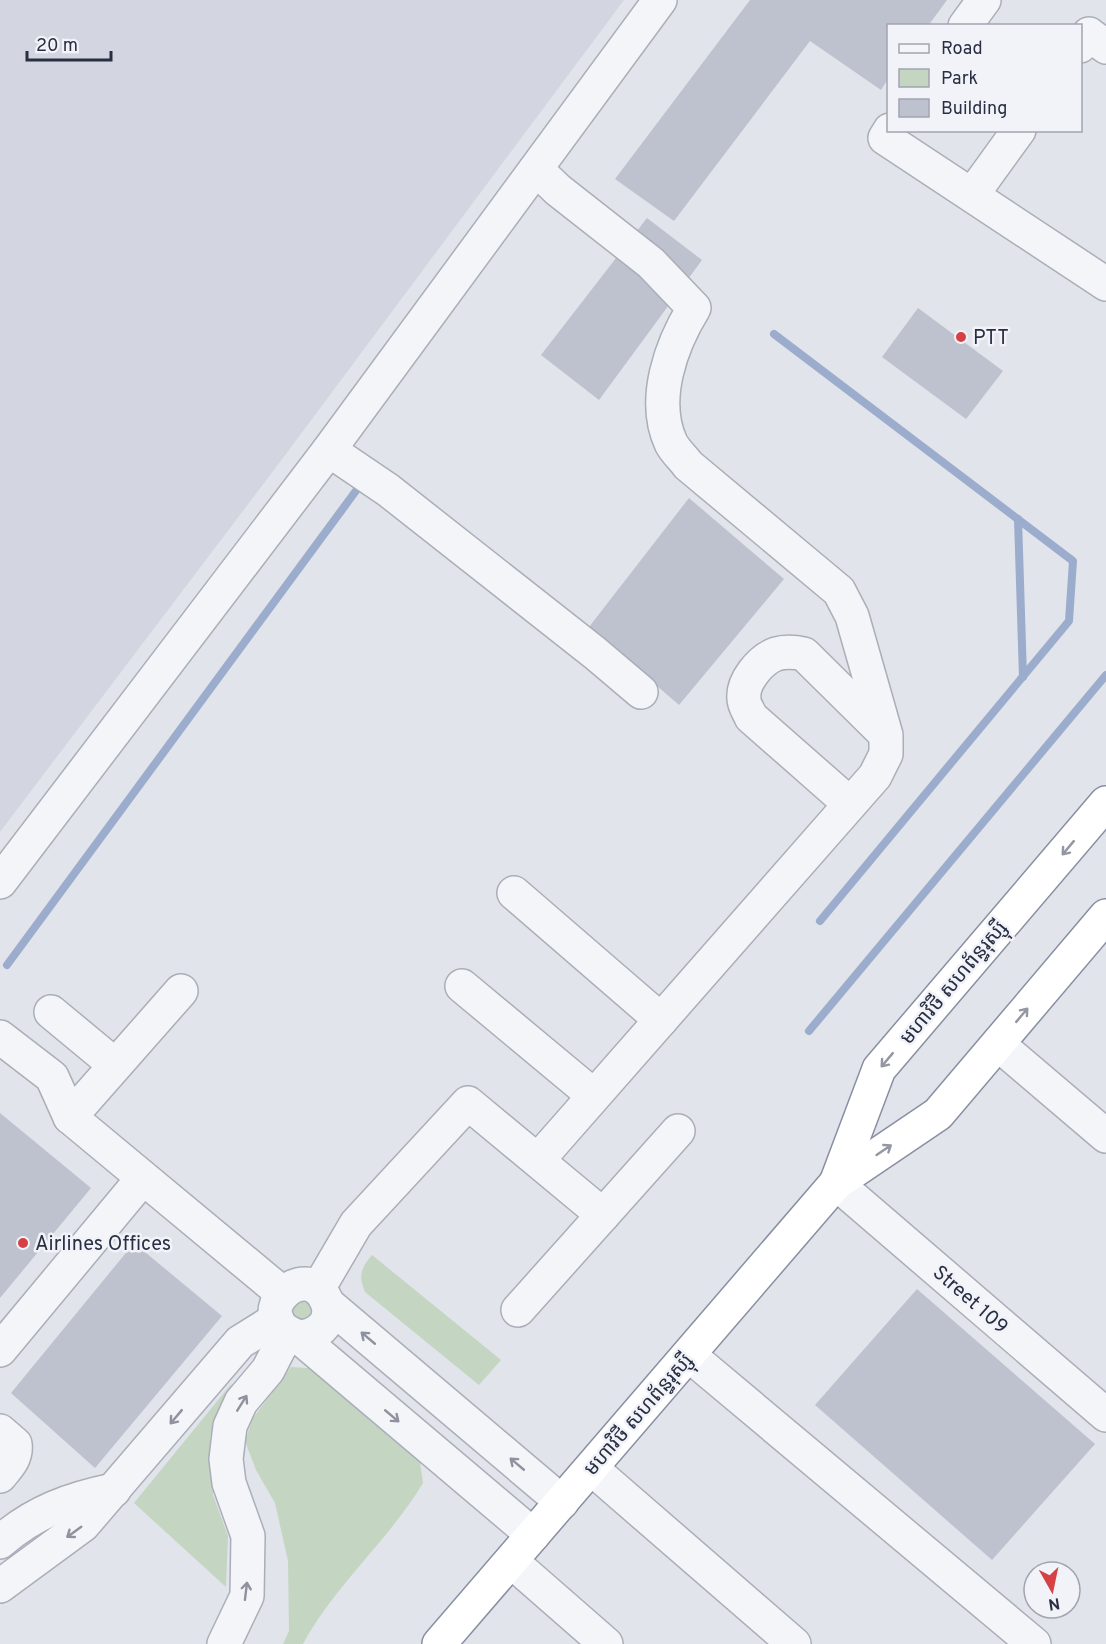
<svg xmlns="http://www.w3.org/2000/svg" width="1106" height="1644" font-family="Overpass,'Noto Sans Khmer',sans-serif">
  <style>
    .built { fill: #d3d6e0 }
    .green { fill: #c4d5c2 }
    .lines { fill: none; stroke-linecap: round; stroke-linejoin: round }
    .stream { stroke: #9baccc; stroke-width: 8 }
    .building { fill: #bec2ce }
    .minor-casing { stroke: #aaaeb9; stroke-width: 36 }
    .highway-casing { stroke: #888fa2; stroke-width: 36 }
    .minor { stroke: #f4f5f8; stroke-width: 33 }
    .highway { stroke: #fff; stroke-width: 33 }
    .oneway { stroke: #9497a1 }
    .oneway2 { stroke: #8e929e }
    .poi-dot { fill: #d44245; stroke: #f1f3f8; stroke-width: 2 }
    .labels { text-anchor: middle; stroke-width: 5; stroke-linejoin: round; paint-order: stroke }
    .poi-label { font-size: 20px; fill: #292f43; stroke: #f1f3f8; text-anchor: start }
    .street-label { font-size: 20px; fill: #292f43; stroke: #f1f3f8 }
  </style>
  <rect width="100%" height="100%" fill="#e1e4eb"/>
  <path class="built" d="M0,0H624L280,462L0,832Z"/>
  <g class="green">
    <path d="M372,1255L501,1360L479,1385L365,1292C358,1276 361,1268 372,1255Z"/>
    <path d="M302,1294L317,1313L301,1326L287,1304Z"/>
    <path d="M291,1367L322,1369L419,1455L423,1483C388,1541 335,1585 303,1644H283L289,1631L288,1561L275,1503L256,1470L245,1441L253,1418Z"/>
    <path d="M232,1383L210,1437L213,1495L228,1536L226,1587L134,1503Z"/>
  </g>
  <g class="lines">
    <g class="stream">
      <path d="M774,334L1073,561L1069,621L820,921"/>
      <path d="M1018,519L1023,677"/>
      <path d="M7,965L358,488"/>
      <path d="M809,1031L1106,675"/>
    </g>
  </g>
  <g class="building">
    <path d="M750,0H947L928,26H888V79L881,90L810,41L674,221L615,179Z"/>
    <path d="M647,218L702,260L599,400L541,355Z"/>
    <path d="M918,308L1003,371L966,419L882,357Z"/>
    <path d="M689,498L784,579L679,705L589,627Z"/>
    <path d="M0,1113L91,1188L0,1298Z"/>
    <path d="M134,1243L222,1316L95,1468L11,1393Z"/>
    <path d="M917,1289L1095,1444L992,1560L815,1405Z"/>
  </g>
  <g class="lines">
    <defs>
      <g id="minor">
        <path d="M965,26L984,0"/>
        <path d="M1080,46L1089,34L1106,47"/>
        <path d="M890,130L885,138L1106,284"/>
        <path d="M536,169L558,190L651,263L694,308C671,345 651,400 671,443C675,451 683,458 688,465L839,591L852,616L886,735V754L875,776L538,1160"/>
        <path d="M972,195L1019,130"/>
        <path d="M329,450L388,490L595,653L641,692"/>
        <path d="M850,804L751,717C749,712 744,705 744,699C742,682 760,660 776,654C786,651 795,652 804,654L885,734"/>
        <path d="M0,882L329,450L660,0"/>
        <path d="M514,893L661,1020"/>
        <path d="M462,986L593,1095"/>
        <path d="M51,1012L115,1065"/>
        <path d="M0,1037L52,1077L70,1117L282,1293"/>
        <path d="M998,1044L1106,1136"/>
        <path d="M70,1117L181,991"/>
        <path d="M836,1183L1106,1415"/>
        <path d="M318,1289L356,1224L468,1103L603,1215"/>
        <path d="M328,1304L562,1502"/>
        <path d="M518,1310L678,1131"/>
        <path d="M299,1337C318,1336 336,1321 326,1300C306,1255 240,1317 299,1337L533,1535"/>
        <path d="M0,1350L143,1178"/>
        <path d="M689,1355L1034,1644"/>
        <path d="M0,1431L15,1444C17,1458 8,1466 0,1476"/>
        <path d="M591,1468L794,1644"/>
        <path d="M0,1542C34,1512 70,1499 114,1490"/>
        <path d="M511,1561L606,1644"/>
        <path d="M0,1586L83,1525L240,1342L277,1319"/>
        <path d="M224,1644L247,1596L248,1536L229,1483L226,1459L230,1426L241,1402L268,1370L287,1333"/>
      </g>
      <g id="highway">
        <path d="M836,1183L879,1069L1106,803"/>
        <path d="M439,1644L836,1183L938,1114L1106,916"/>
      </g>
    </defs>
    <use href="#minor" class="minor-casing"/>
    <use href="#highway" class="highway-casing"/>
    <use href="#minor" class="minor"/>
    <use href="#highway" class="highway"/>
  </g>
  <defs><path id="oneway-shaft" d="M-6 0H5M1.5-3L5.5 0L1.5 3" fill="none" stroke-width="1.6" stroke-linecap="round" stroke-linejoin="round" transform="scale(1.5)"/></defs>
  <g class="oneway">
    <use href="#oneway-shaft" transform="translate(1068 848) rotate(130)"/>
    <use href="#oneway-shaft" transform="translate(1022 1015) rotate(-50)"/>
    <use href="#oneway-shaft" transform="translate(887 1060) rotate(130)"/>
    <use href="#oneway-shaft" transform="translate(884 1150) rotate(-34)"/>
  </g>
  <g class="oneway2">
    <use href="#oneway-shaft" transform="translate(368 1338) rotate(-140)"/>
    <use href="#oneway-shaft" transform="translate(242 1403) rotate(-58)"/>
    <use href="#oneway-shaft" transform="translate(392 1416) rotate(40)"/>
    <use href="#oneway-shaft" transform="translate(176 1417) rotate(130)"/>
    <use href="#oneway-shaft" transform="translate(517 1464) rotate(-140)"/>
    <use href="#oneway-shaft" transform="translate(74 1532) rotate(144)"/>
    <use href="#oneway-shaft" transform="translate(246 1591) rotate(-83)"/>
  </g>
  <g class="poi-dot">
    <circle cx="961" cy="337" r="6"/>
    <circle cx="23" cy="1243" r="6"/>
  </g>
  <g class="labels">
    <g class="poi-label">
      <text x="973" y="344">PTT</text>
      <text x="35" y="1250">Airlines Offices</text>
    </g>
    <g class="street-label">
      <text transform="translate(953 982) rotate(-50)" y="7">មហាវិថី សហព័ន្ធរុស្ស៊ី</text>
      <text transform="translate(971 1299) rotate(41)" y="7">Street 109</text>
      <text transform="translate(638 1414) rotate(-49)" y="7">មហាវិថី សហព័ន្ធរុស្ស៊ី</text>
    </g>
  </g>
  <rect x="887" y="24" width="195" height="108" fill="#f1f3f8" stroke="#a1a5b0" stroke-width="1.5"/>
  <rect x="899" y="44" width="30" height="9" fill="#f4f5f8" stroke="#a1a5b0" stroke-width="1.5"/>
  <text x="941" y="54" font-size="18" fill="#292f43">Road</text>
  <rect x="899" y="69" width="30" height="18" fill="#c4d5c2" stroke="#a1a5b0" stroke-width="1.5"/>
  <text x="941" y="84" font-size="18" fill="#292f43">Park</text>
  <rect x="899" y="99" width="30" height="18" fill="#bec2ce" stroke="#a1a5b0" stroke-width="1.5"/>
  <text x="941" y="114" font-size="18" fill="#292f43">Building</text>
  <g transform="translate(1052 1590) rotate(171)"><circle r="28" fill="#f1f3f8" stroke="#a1a5b0" stroke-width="1.5"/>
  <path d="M0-4.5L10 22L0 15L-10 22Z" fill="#d44245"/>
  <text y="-9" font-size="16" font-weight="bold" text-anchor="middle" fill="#292f43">N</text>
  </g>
  <path d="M27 51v9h84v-9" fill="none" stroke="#292f43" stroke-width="3"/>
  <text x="36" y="51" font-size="18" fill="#292f43" stroke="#f1f3f8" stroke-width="4.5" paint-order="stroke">20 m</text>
</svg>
